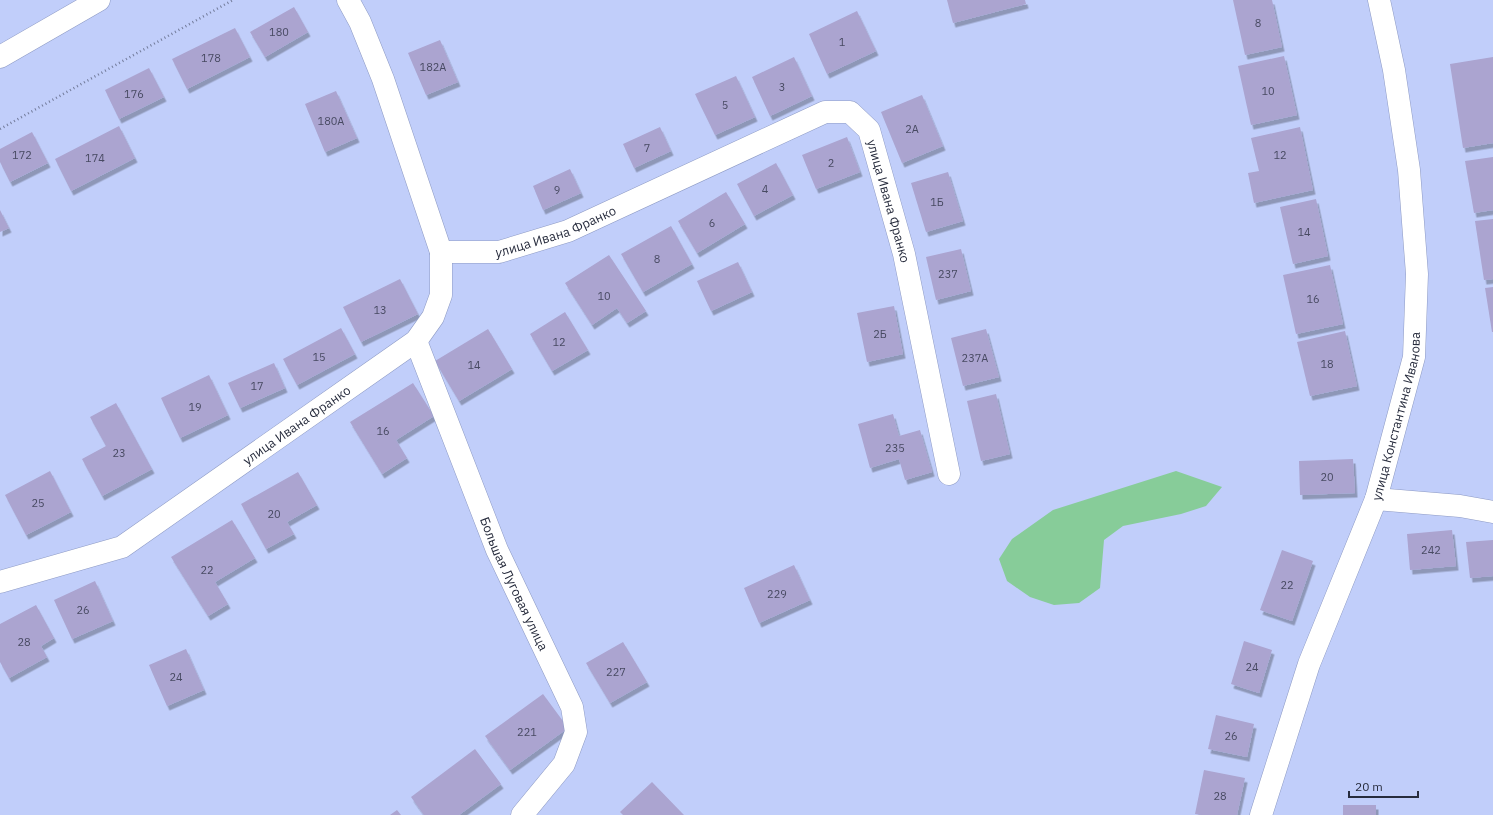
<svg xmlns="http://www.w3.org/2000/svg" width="1493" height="815" font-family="'IBM Plex Sans',sans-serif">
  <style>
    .green { fill: #87cc99 }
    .building { fill: #aba4d0; filter: url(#shadow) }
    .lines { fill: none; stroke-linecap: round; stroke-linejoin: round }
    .street-casing { stroke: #8d9ac4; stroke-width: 23 }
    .secondary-casing { stroke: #8d9ac4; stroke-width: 23 }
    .path { stroke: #737c9b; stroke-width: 2.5; stroke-dasharray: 1 3; stroke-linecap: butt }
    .street { stroke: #fff; stroke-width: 22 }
    .secondary { stroke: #fff; stroke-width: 22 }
    .labels { text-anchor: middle; stroke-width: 3; stroke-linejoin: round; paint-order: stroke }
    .number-label { font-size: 11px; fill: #484a62 }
    .street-label { font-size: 13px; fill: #272c3d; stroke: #c1cefa }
  </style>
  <defs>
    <filter id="shadow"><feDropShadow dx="2.5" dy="4.5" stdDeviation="0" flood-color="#0004"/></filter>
  </defs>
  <rect width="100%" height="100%" fill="#c1cefa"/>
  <path class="green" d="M1176,471L1222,487L1206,506L1181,514L1123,526L1104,540L1100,588L1079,603L1054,605L1030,597L1007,581L999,559L1012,539L1053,510Z"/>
  <g class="building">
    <path d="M947,0H1025L1026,4L953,23Z"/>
    <path d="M1233,0H1272L1282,47L1245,55Z"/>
    <path d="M294,7L308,32L265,57L250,32Z"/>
    <path d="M857,11L876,51L827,74L809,34Z"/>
    <path d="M235,28L250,57L187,89L172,59Z"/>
    <path d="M440,40L458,82L426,95L408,53Z"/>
    <path d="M1284,56L1297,115L1251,125L1238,66Z"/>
    <path d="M794,57L812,96L770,116L752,77Z"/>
    <path d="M1493,57V143L1463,148L1450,64Z"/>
    <path d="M149,68L164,97L119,119L105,90Z"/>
    <path d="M736,76L755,117L715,135L695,94Z"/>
    <path d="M336,91L357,138L325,152L305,104Z"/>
    <path d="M922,95L943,146L902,163L881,112Z"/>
    <path d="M119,126L135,158L71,191L55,159Z"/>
    <path d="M660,127L671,151L634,168L623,144Z"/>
    <path d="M1300,127L1313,190L1254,203L1248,173L1259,171L1251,138Z"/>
    <path d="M32,132L48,163L10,182L0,162V149Z"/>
    <path d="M847,137L860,172L816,189L802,155Z"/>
    <path d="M1493,157V210L1474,213L1465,161Z"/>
    <path d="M776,163L793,195L754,216L737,184Z"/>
    <path d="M570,169L581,193L543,210L533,186Z"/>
    <path d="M948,172L963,221L926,232L911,183Z"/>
    <path d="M726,192L745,224L697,253L678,221Z"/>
    <path d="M1316,199L1328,256L1293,264L1280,207Z"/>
    <path d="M0,210L9,228L0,232Z"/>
    <path d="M1493,219V279L1484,280L1475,221Z"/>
    <path d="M671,226L692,264L643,292L621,254Z"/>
    <path d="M961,249L971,291L936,300L926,257Z"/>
    <path d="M609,255L646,311L627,323L617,308L592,325L565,283Z"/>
    <path d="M738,262L752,292L711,311L697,281Z"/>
    <path d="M1330,265L1343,324L1296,334L1283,275Z"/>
    <path d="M400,279L418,314L361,342L343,307Z"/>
    <path d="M1493,287V332H1492L1485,288Z"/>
    <path d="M894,306L903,354L867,362L857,313Z"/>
    <path d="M565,312L588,350L552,371L530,334Z"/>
    <path d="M341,328L355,354L297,385L283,359Z"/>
    <path d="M488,329L512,369L459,401L435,361Z"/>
    <path d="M986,329L999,377L963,386L951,338Z"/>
    <path d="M1345,331L1357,386L1310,396L1297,342Z"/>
    <path d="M274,363L285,388L240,408L228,383Z"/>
    <path d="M209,375L228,415L180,438L161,398Z"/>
    <path d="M413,383L434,416L396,440L407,458L382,474L350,422Z"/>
    <path d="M996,394L1010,454L981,461L967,401Z"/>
    <path d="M116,403L152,469L102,496L82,459L106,446L90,417Z"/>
    <path d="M893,414L899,436L920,430L932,472L905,480L899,459L870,468L858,424Z"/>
    <path d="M1353,459L1355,493L1300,495L1299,461Z"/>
    <path d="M50,471L71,512L26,535L5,495Z"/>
    <path d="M298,472L317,505L287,522L294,534L266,549L241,504Z"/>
    <path d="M232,520L255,558L215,582L228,604L208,616L171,557Z"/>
    <path d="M1452,530L1456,566L1410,570L1407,534Z"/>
    <path d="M1493,540V576L1470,578L1466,542Z"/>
    <path d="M1282,550L1313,561L1292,621L1260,610Z"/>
    <path d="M794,565L810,600L759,623L744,588Z"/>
    <path d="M95,581L113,621L72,639L54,600Z"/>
    <path d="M36,605L54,638L41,646L47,657L9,678L0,662V624Z"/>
    <path d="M1244,641L1272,650L1259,693L1231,684Z"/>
    <path d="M623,642L647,682L610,703L586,663Z"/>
    <path d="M186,649L204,690L167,706L149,665Z"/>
    <path d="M543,694L568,728L510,770L485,736Z"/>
    <path d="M1216,715L1254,724L1247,757L1208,749Z"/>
    <path d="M475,749L501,784L459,815H424L411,797Z"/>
    <path d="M1204,770L1245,778L1237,815H1202L1195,814Z"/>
    <path d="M652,782L684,815H623L620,812Z"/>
    <rect x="1343" y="805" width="33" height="10"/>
    <path d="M397,810L401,815H390Z"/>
  </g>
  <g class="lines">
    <defs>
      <g id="street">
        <path d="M348,0L360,22L383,79L441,252"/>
        <path id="s1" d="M416,341L497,550L572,707L576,732L564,764L522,815"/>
        <path d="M1376,499L1460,506L1493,512"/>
        <path id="s2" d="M0,582L122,547L416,341L433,317L441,295V252H499L568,231L825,112H850L869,130L904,254L949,474"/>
        <path id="s3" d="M1261,815L1309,664L1376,499L1414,357L1417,274L1409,170L1394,70L1379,0"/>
      </g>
      <path id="secondary" d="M0,57L99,0"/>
    </defs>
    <use href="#street" class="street-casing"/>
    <use href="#secondary" class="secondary-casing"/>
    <path class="path" d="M0,129L233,0"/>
    <use href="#street" class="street"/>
    <use href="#secondary" class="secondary"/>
  </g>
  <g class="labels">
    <g class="number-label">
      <text x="1258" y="27">8</text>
      <text x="279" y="36">180</text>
      <text x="842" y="46">1</text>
      <text x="211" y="62">178</text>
      <text x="433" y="71">182А</text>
      <text x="782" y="91">3</text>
      <text x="1268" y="95">10</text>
      <text x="134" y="98">176</text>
      <text x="725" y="109">5</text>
      <text x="331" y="125">180А</text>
      <text x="912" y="133">2А</text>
      <text x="647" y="152">7</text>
      <text x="22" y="159">172</text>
      <text x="1280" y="159">12</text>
      <text x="95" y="162">174</text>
      <text x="831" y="167">2</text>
      <text x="765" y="193">4</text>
      <text x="557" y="194">9</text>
      <text x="937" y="206">1Б</text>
      <text x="712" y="227">6</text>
      <text x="1304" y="236">14</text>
      <text x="657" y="263">8</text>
      <text x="948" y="278">237</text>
      <text x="604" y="300">10</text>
      <text x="1313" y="303">16</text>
      <text x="380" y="314">13</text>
      <text x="880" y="338">2Б</text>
      <text x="559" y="346">12</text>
      <text x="319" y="361">15</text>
      <text x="975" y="362">237А</text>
      <text x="1327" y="368">18</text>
      <text x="474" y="369">14</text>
      <text x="257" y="390">17</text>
      <text x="195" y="411">19</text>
      <text x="383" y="435">16</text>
      <text x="895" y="452">235</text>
      <text x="119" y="457">23</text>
      <text x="1327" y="481">20</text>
      <text x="38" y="507">25</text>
      <text x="274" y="518">20</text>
      <text x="1431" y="554">242</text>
      <text x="207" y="574">22</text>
      <text x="1287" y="589">22</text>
      <text x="777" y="598">229</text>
      <text x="83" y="614">26</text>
      <text x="24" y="646">28</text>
      <text x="1252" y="671">24</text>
      <text x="616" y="676">227</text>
      <text x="176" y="681">24</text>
      <text x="527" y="736">221</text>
      <text x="1231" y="740">26</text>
      <text x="1220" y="800">28</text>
    </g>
    <g class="street-label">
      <text dy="5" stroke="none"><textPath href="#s2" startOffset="1120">улица Ивана Франко</textPath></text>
      <text dy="5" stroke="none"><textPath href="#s2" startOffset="700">улица Ивана Франко</textPath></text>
      <text dy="5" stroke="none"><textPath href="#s3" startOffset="422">улица Константина Иванова</textPath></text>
      <text dy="5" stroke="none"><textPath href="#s2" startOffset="340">улица Ивана Франко</textPath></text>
      <text dy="5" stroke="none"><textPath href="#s1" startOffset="262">Большая Луговая улица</textPath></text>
    </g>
  </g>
  <path d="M1349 791v6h69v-6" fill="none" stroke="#272c3d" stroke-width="2"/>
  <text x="1355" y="791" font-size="12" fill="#272c3d" stroke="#c1cefa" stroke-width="3" paint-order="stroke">20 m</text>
</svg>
